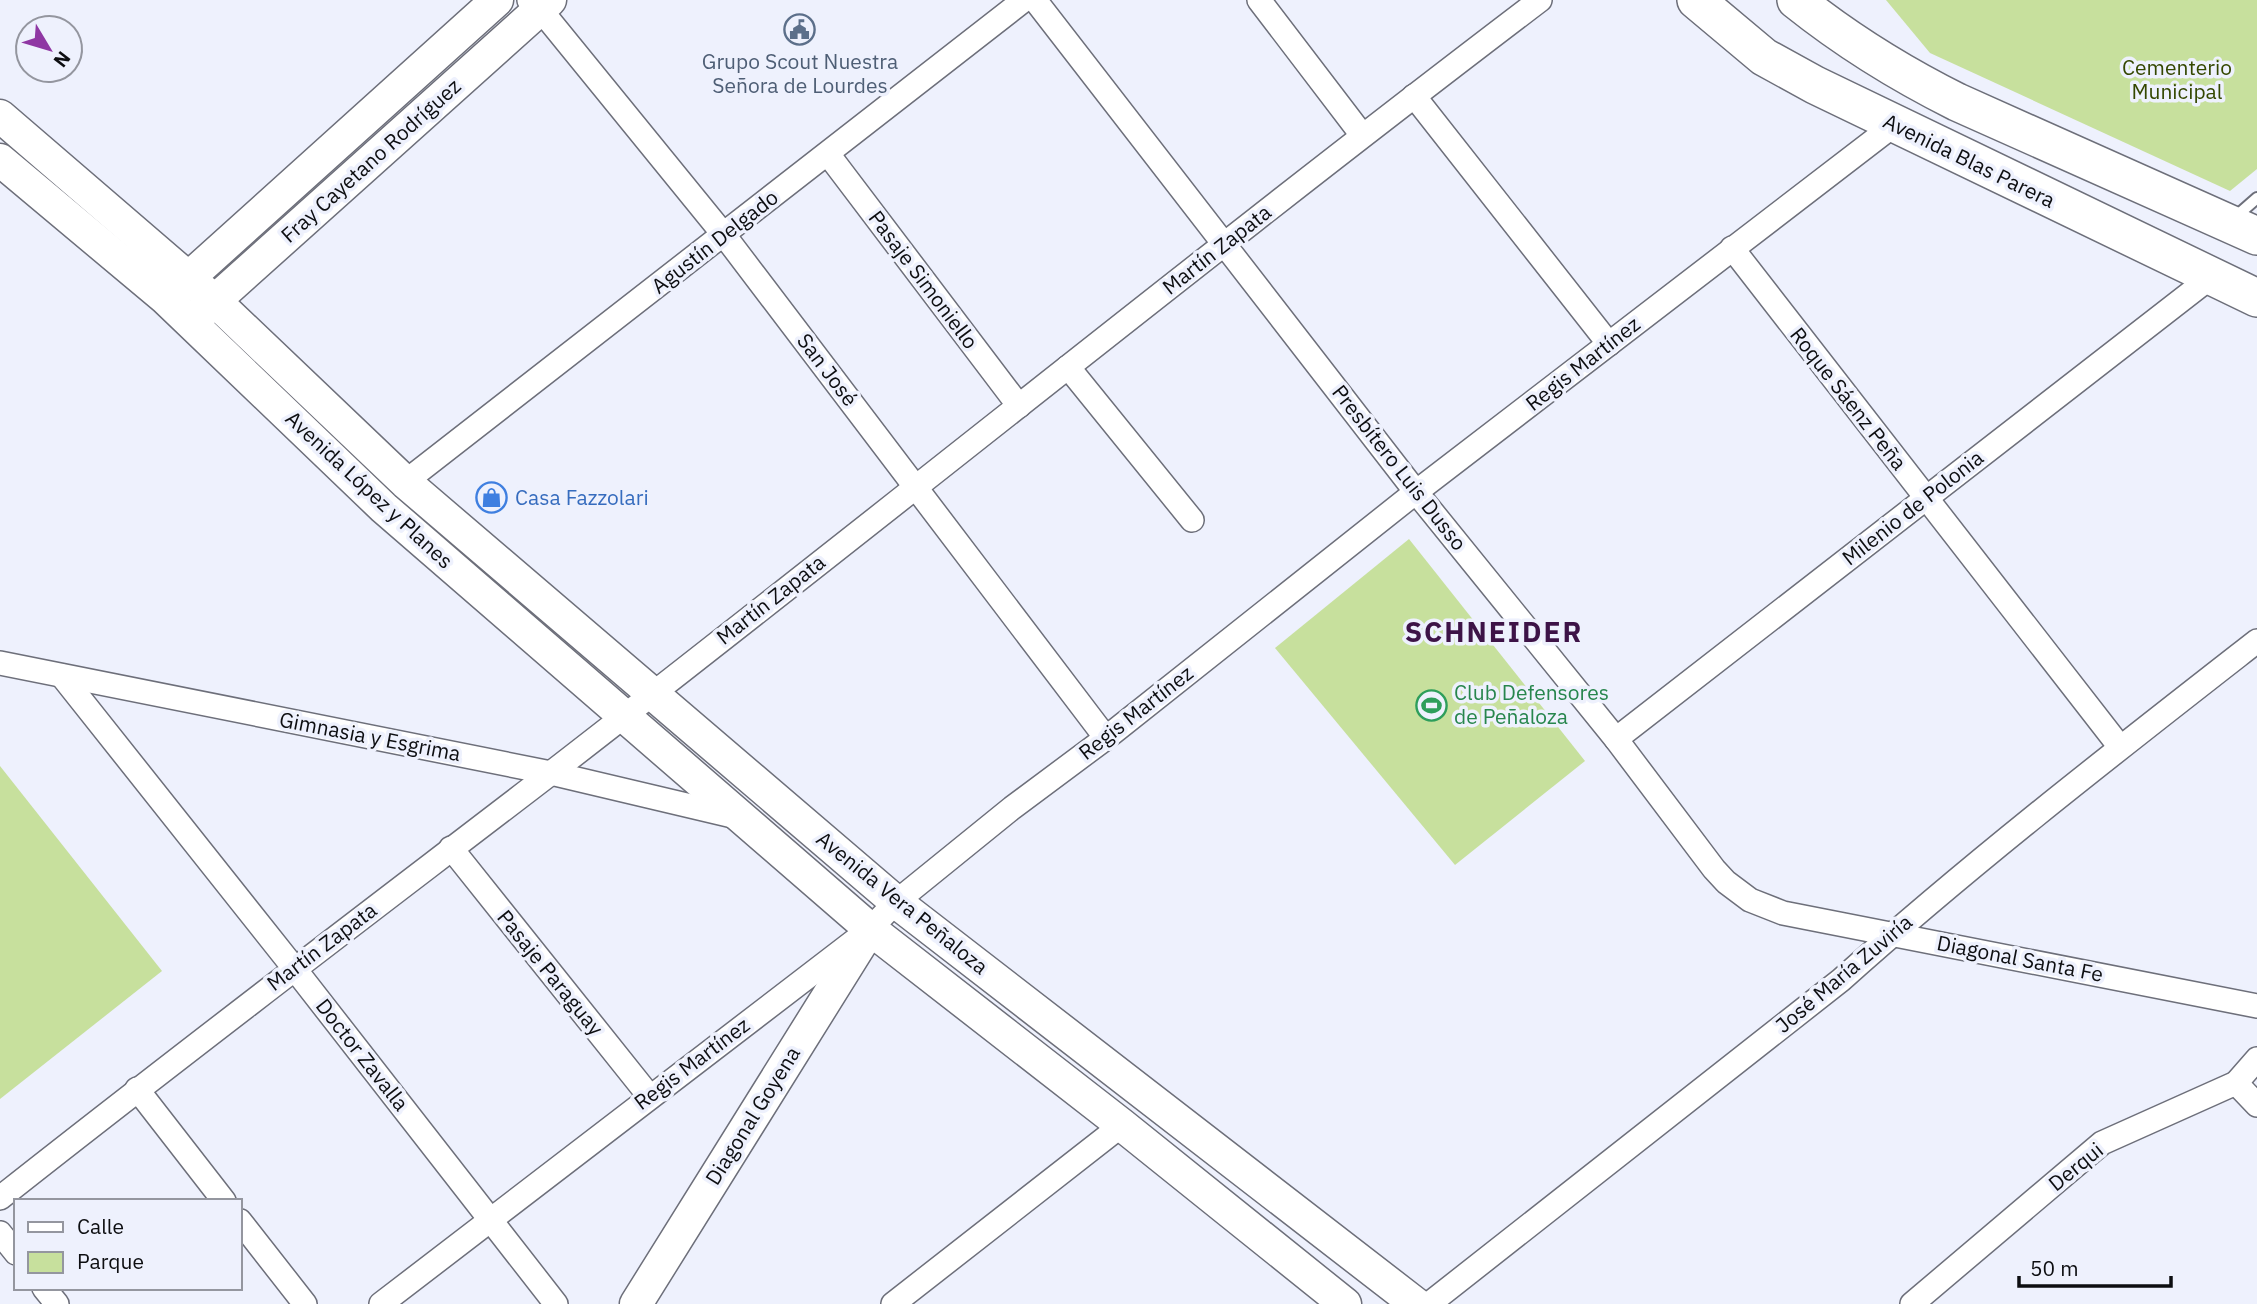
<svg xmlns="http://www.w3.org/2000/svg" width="2257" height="1304" font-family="'IBM Plex Sans',sans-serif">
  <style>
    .green { fill: #c7e09d }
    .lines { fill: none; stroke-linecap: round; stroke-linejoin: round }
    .lane-casing { stroke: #6d6f7a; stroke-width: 14 }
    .street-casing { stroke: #6d6f7a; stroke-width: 26 }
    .secondary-casing { stroke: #6d6f7a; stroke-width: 35 }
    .primary-casing { stroke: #6d6f7a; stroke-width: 40 }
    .lane { stroke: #fff; stroke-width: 10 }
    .street { stroke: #fff; stroke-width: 23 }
    .secondary { stroke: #fff; stroke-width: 32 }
    .primary { stroke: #fff; stroke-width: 37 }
    .labels { text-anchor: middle; stroke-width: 7; stroke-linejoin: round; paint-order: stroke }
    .service-label { font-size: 21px; fill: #4e5e75; stroke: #eef1fd }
    .park-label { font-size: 21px; fill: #344700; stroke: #eef1fd }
    .street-label { font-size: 21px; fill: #0d0e11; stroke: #eef1fd }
    .shop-label { font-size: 21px; fill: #366cbe; stroke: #eef1fd; text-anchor: start }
    .leisure-label { font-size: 21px; fill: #27864d; stroke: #eef1fd; text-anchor: start }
    .district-label { font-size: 28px; font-weight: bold; letter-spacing: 2px; fill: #3d1347; stroke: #eef1fd }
  </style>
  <rect width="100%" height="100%" fill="#eef1fd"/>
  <g class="green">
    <path d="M1886,0H2257V169L2230,191L1930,53Z"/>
    <path d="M1409,539L1585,761L1455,865L1275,648Z"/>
    <path d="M0,766L162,971L0,1099Z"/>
  </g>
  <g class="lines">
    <defs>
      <path id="lane" d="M2233,219L2257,198"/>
      <g id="street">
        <path d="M529,0L540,9L724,235L1106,738"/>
        <path d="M1035,0L1416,492L1616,739L1714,869L1726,882L1750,900L1783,913L2257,1006"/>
        <path d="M1259,0L1362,135"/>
        <path d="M1414,96L1609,344"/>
        <path d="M828,154L1019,406"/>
        <path d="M1732,248L2120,747"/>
        <path d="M1068,367L1192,520"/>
        <path d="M405,482L1024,0"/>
        <path d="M0,663L551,773L737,817"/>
        <path d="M62,676L294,968L556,1304"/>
        <path d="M1616,739L2211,277"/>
        <path d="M451,848L650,1097"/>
        <path d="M2236,1083L2257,1105"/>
        <path d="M137,1089L224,1201"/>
        <path d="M0,1198C182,1054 367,914 551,773C882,517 1207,253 1540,0"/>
        <path d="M240,1221L305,1304"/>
        <path d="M0,1233L16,1253"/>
        <path d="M44,1288L57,1304"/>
        <path d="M381,1304L870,929L896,902L1012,808L1106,738L1416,492L1894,125"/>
        <path d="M893,1304L1122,1125"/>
        <path d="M1429,1304L1841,980C1974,861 2116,751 2257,641"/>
        <path d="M1912,1304L2102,1143L2236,1083L2257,1059"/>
      </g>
      <g id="secondary">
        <path d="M0,116L215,301L405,482L896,902L1416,1304"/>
        <path d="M0,160L165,298L384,508L870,929L1122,1125L1345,1304"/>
        <path d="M173,292L497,0"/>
        <path d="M200,314L550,0"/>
        <path d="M636,1304L870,929"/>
      </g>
      <g id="primary">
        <path d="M1696,0L1764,57L1815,85L2257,298"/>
        <path d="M1796,0C1846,40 1899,73 1957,102L2257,236"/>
      </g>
    </defs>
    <use href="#lane" class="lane-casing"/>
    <use href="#street" class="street-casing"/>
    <use href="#secondary" class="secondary-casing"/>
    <use href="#primary" class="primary-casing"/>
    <use href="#lane" class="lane"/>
    <use href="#street" class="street"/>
    <use href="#secondary" class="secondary"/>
    <use href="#primary" class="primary"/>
  </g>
  <defs>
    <symbol id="civic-ring" viewBox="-11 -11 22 22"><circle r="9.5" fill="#eef1fd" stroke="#5c6f8a" stroke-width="1.5"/><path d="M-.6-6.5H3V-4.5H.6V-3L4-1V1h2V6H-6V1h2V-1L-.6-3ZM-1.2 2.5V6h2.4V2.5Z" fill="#5c6f8a"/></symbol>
    <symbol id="shop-ring" viewBox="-11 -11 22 22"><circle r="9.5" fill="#eef1fd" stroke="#3f7fe0" stroke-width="1.5"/><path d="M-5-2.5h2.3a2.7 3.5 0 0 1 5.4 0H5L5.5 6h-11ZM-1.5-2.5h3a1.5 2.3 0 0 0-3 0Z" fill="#3f7fe0"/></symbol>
    <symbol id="stadium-ring" viewBox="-11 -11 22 22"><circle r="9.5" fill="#eef1fd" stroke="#2e9e5b" stroke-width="1.5"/><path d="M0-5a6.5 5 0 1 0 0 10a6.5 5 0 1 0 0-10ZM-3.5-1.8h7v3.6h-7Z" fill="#2e9e5b"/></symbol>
  </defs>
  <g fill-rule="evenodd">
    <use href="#civic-ring" x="782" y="12" width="35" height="35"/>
    <use href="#shop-ring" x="474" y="480" width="35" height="35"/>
    <use href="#stadium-ring" x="1414" y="688" width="35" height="35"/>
  </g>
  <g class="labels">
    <g class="service-label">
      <text x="800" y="69">Grupo Scout Nuestra<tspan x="800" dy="24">Señora de Lourdes</tspan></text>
    </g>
    <g class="park-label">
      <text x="2177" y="75">Cementerio<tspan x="2177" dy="24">Municipal</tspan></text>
    </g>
    <g class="street-label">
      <text transform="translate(371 161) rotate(-42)" y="7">Fray Cayetano Rodríguez</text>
      <text transform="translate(1969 161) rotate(26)" y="7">Avenida Blas Parera</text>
      <text transform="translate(715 242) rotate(-38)" y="7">Agustín Delgado</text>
      <text transform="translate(1217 250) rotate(-38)" y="7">Martín Zapata</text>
      <text transform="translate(923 280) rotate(53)" y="7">Pasaje Simoniello</text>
      <text transform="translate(1583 364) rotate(-38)" y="7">Regis Martínez</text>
      <text transform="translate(827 370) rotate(53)" y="7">San José</text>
      <text transform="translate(1848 399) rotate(52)" y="7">Roque Sáenz Peña</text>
      <text transform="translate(1399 468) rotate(52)" y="7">Presbítero Luis Dusso</text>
      <text transform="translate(369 490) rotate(43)" y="7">Avenida López y Planes</text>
      <text transform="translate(1913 508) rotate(-38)" y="7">Milenio de Polonia</text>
      <text transform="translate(771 600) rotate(-38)" y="7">Martín Zapata</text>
      <text transform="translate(1136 713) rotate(-38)" y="7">Regis Martínez</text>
      <text transform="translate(370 737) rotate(11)" y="7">Gimnasia y Esgrima</text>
      <text transform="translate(902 903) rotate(39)" y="7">Avenida Vera Peñaloza</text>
      <text transform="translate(322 947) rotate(-37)" y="7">Martín Zapata</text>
      <text transform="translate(2020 959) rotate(11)" y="7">Diagonal Santa Fe</text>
      <text transform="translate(550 973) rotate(51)" y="7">Pasaje Paraguay</text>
      <text transform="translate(1844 974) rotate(-40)" y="7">José María Zuviría</text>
      <text transform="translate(362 1055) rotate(52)" y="7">Doctor Zavalla</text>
      <text transform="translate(692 1064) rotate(-37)" y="7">Regis Martínez</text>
      <text transform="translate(753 1116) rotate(-58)" y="7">Diagonal Goyena</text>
      <text transform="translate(2076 1167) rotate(-39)" y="7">Derqui</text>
    </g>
    <g class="shop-label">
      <text x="515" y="505">Casa Fazzolari</text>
    </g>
    <g class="leisure-label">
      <text x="1454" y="700">Club Defensores<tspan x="1454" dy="24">de Peñaloza</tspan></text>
    </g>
    <g class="district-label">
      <text x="1494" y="642">SCHNEIDER</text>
    </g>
  </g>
  <rect x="14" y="1199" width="228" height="91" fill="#eef1fd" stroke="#94969f" stroke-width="2"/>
  <rect x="28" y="1222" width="35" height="10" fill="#ffffff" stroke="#94969f" stroke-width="2"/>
  <text x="77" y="1234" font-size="21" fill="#0d0e11">Calle</text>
  <rect x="28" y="1252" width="35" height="21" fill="#c7e09d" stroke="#94969f" stroke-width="2"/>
  <text x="77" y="1269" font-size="21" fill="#0d0e11">Parque</text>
  <g transform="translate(49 49) rotate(128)"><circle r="33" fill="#eef1fd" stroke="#94969f" stroke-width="2"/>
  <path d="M0-5L12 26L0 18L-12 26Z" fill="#8f37a3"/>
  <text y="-10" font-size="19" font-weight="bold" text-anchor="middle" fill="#0d0e11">N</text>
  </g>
  <path d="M2019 1276v10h152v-10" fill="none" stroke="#0d0e11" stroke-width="3.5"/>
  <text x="2030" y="1276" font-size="21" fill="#0d0e11" stroke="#eef1fd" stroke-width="5" paint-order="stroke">50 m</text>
</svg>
